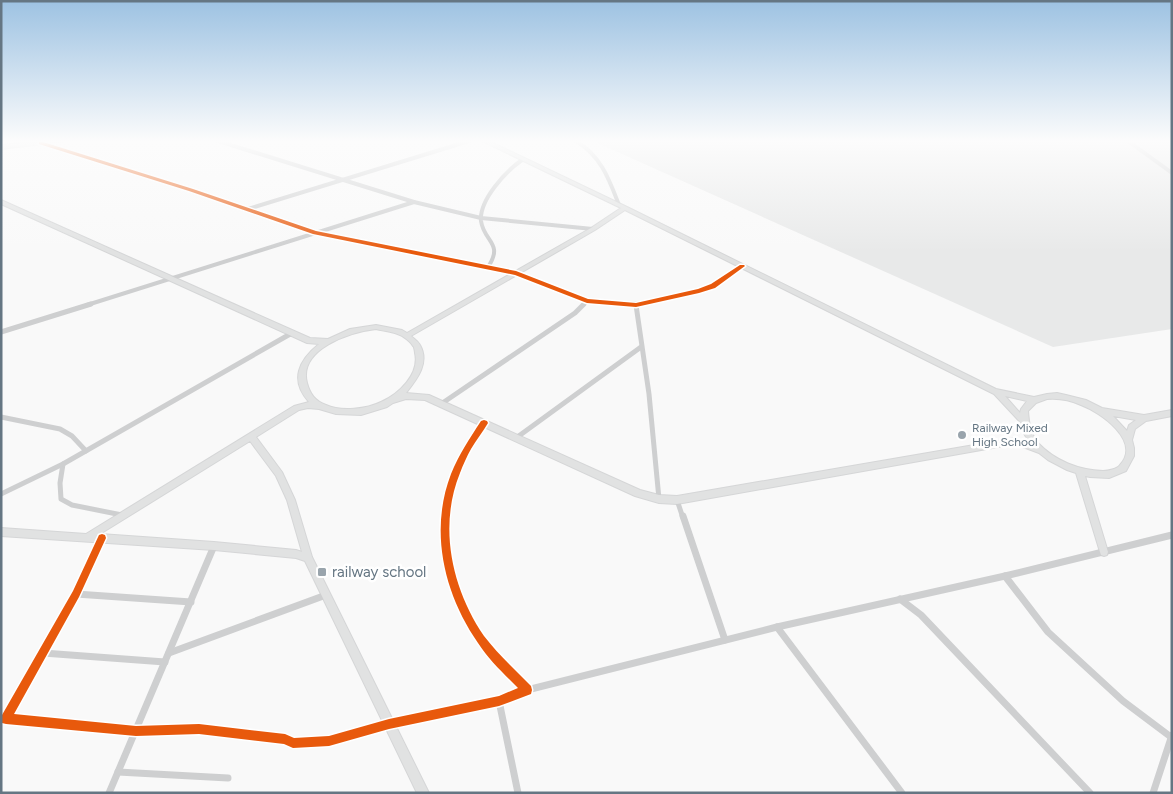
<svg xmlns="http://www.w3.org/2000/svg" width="1173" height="794" font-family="Figtree,sans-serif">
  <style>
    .built { fill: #e8e9e9 }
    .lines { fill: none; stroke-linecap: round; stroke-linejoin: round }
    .secondary-casing { stroke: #d5d6d7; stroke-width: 2 }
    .street-far2 { stroke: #cecfd0; stroke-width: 4 }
    .street-far1 { stroke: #cecfd0; stroke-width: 5 }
    .street { stroke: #cecfd0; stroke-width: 7 }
    .secondary { fill: #e1e2e2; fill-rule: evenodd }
    .cycleway-casing { stroke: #fff; stroke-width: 3 }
    .cycleway { fill: #e8590c; fill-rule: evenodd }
    .poi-dot { fill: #99a4ac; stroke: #fff; stroke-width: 2 }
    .labels { text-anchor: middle; stroke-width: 5; stroke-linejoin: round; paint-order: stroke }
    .poi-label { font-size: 12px; fill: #657683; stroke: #fff; text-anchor: start }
    .near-poi-label { font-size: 15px; fill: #657683; stroke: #fff; text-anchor: start }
  </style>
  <rect width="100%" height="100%" fill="#f9f9f9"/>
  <path class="built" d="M593,141H1172V329L1053,347Z"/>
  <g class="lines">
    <defs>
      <g id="secondary">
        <path d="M44,141H66L1,149V145Z"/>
        <path d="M482,141H489L627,207L996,389L1034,397L1047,394L1057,393L1066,395L1086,400L1102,408L1144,415L1172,410V416L1146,421L1135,429L1132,440L1134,448V456L1126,471L1109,478L1090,477L1085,476L1108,552L1107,555L1104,556L1101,555L1100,552L1076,473L1067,470L1048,460L1039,453L1015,444L677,504L659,503L635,496L425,400L406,399L393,403L387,407L361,415L336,414L319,409L308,408L299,410L256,437L282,472L295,500L312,557L429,793H417L305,561L296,558L214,550L1,536V528L86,534L294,406L309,402C289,380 299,360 319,344L307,343L1,204V200L310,338L328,339L350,329L376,325L402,330L407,333L591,228L621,208ZM625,210L994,394L1021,423V429L1030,443L1015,438L677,496L659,495L640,490L429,395L406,393C417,379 430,363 420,345C418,341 414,339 411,336L595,230ZM376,329C384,331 395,332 402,336C405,338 411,342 413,346C414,346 415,352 415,353C420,374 399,394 381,402C367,409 341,412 326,405C315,401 310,394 307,383C298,349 350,332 376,329ZM1005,396L1027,401L1021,409L1020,413ZM1047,399C1059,398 1070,400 1081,405C1100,412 1142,441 1120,465C1117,469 1108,471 1103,471C1079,470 1055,461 1038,443C1030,433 1029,423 1028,411L1036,403ZM1113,416L1136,420L1129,425L1127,431ZM250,441L276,476L287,500L302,552L296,550L214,542L100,534Z"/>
      </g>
    </defs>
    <use href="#secondary" class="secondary-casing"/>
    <g class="street-far2">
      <path d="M218,141L414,202L481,218L593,229"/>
      <path d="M576,141C601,156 609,179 619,205"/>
      <path d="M1128,141L1172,173"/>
      <path d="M41,143L191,190L315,233L516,273L587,301L636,305L699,291L713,286L742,266"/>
      <path d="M248,209L469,141"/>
      <path d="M488,267C504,243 484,242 481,221C479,200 506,171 522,160"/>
      <path d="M87,305L414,202"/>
      <path d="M583,305L587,301"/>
    </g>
    <g class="street-far1">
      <path d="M621,304H641"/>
      <path d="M636,305L649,394L659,499"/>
      <path d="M1,332L91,304"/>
      <path d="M441,404L575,313L584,304"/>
      <path d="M1,417L60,429L72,436L86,451"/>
      <path d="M516,438L641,347"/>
      <path d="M63,464L60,483L61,499L72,505L122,515"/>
      <path d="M1,494L63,464L292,333"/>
      <path d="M677,500L683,518"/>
      <path d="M446,518C450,482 464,453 484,423"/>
    </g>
    <g class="street">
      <path d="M683,516L725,640"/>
      <path d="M102,538L76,594L6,719L136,731L199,729L285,739L293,743L329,741L389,724L499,701L527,690C478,638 439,593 446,516"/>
      <path d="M1005,576L1048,632L1123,701L1171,737"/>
      <path d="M76,594L191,602"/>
      <path d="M900,599L921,615L1090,793"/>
      <path d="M777,627L902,793"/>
      <path d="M43,653L165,662"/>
      <path d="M169,653L326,595"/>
      <path d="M527,690L777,627L1005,576L1172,535"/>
      <path d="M499,701L518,793"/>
      <path d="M118,772L228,778"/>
      <path d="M109,793L214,546"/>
      <path d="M1153,793L1172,735"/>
    </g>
    <use href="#secondary" class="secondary"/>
    <defs>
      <g id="cycleway">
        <path d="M39,142H43L193,189L316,231L516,271L588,299L636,303L698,289L711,284L740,265H744L745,266L715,288L699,293L636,307L587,303L515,275L313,234L189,191L39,144Z"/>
        <path d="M484,420L487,421L488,423C483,432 476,440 471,449C467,456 463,465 460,473C438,527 452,589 484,636C498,654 515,670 531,686L532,690L531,694L499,706L389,729L329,746L293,748L284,744L199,734L136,736L6,724L2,723L1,718L2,715L73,591L99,535L102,534L105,535L106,538L79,597L14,714L136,726L199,724L285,734L294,738L329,736L389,719L499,696L518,688C504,674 489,660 478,643C444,594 429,531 451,474C459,454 470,438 481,421Z"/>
      </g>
    </defs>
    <use href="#cycleway" class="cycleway-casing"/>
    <use href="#cycleway" class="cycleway"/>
  </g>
  <linearGradient id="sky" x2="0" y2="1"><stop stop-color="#9dc2e2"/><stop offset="0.56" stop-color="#fcfcfc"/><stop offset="1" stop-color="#fcfcfc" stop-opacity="0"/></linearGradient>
  <rect width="1173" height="252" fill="url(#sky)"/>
  <g class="poi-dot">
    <circle cx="962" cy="435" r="5"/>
    <rect x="317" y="567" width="10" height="10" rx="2.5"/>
  </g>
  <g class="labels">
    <g class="poi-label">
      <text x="972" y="432">Railway Mixed<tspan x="972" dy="14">High School</tspan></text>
    </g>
    <g class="near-poi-label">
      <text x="332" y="577">railway school</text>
    </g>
  </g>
  <rect width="1173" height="794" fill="none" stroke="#657683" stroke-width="5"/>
</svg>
